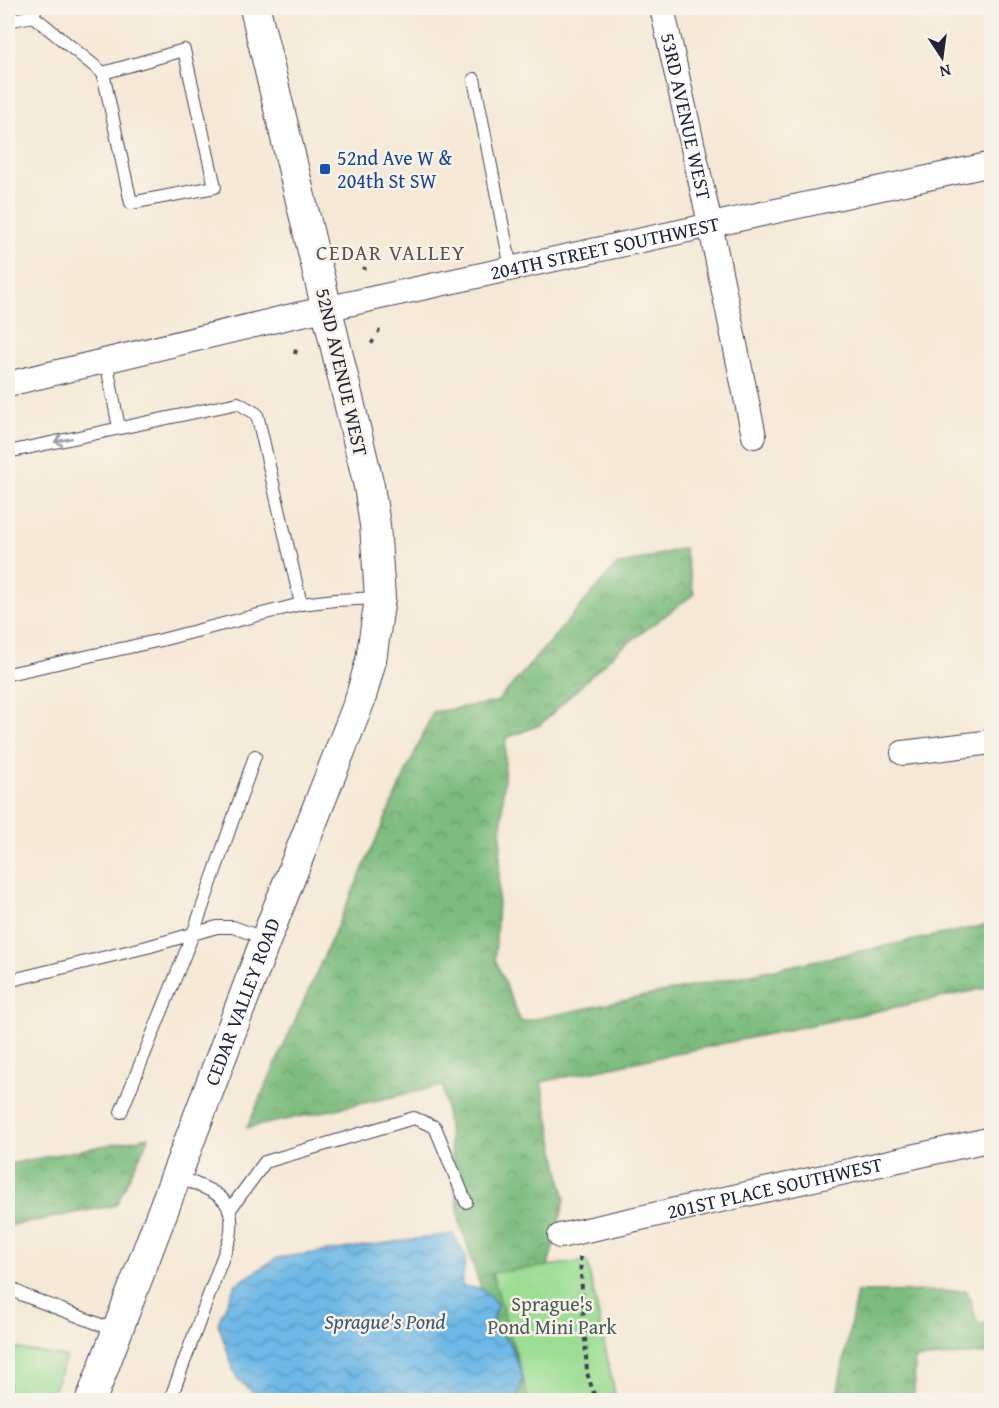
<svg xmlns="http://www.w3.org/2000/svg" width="999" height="1408" font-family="'Gentium Book Plus',serif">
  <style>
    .forest { fill: url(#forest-crowns); stroke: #4f6f5c; stroke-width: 1.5 }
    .green { fill: #9bdd93; stroke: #5e8067; stroke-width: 1.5 }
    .water { fill: url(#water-waves); stroke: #486d90; stroke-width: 1.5 }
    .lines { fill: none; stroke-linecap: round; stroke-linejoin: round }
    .service-casing { stroke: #424052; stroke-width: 14 }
    .minor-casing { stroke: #424052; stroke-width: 26 }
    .tertiary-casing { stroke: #424052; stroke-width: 32 }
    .path { stroke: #424052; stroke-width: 4; stroke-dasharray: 4.5 4.5; stroke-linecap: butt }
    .service { stroke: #fff; stroke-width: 12 }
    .minor { stroke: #fff; stroke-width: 24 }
    .tertiary { stroke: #fff; stroke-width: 30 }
    .oneway { stroke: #9c9ca7 }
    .transit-dot { fill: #1a4fb4; stroke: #f7f3e8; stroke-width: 2 }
    .labels { text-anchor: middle; stroke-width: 5; stroke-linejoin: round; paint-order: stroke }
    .street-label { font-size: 20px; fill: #22223b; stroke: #f7f3e8 }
    .transit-label { font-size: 20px; fill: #164399; stroke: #f7f3e8; text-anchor: start }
    .park-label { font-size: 20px; fill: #465a55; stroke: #f7f3e8 }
    .neighbourhood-label { font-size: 21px; letter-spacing: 1.5px; fill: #5c5054; stroke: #f7f3e8 }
    .water-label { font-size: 21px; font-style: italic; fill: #3c5677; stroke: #f7f3e8 }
  </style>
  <defs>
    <pattern id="forest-crowns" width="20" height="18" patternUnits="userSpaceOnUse" patternTransform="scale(1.5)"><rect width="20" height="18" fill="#7cbc7d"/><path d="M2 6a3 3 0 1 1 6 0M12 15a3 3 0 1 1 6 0" fill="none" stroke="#659868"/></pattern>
    <pattern id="water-waves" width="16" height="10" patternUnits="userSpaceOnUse" patternTransform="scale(1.5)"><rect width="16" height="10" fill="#6db8e6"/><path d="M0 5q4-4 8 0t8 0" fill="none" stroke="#5995bc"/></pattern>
  </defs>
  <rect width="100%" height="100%" fill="#f7f3e8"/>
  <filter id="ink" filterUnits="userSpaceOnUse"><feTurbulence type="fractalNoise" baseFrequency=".0167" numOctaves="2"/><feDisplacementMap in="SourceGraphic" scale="12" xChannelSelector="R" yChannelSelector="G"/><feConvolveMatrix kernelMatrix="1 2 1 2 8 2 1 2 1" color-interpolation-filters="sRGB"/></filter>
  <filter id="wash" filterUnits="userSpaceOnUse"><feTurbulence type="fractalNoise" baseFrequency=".008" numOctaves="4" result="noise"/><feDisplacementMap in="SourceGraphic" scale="24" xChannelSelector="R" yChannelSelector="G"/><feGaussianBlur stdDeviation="1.35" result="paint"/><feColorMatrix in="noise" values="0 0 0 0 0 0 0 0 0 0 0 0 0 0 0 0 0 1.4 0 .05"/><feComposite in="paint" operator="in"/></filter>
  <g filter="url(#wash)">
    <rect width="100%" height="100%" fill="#f6e8d6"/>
    <g class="forest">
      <path d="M684,548L694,594L616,652L540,725L506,738L495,959L521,1022L991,924V987L541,1082L565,1199L543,1286L555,1400H517L523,1377L510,1343L492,1325L497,1304L481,1289L460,1223L443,1086L247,1128L433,712L497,702L616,566Z"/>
      <path d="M149,1137L116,1205L8,1226V1164Z"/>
      <path d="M967,1291L978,1324L991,1323V1353L915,1359L914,1400H836L857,1292Z"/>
    </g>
    <g class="green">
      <path d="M587,1261L616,1400H528L523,1377L492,1273Z"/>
      <path d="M8,1347L66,1357L50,1400H8Z"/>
    </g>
    <path class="water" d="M453,1234L466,1257L461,1286L481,1289L497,1304L492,1325L510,1343L523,1377L517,1400H261L236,1377L218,1323L235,1285L277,1258Z"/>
  </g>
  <g filter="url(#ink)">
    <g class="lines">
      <defs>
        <g id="service">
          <path d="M33,16L103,73L131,203L215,187L184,50L103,73"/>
          <path d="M8,21L33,16L36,8"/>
          <path d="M474,79L511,268"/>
          <path d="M106,360L119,428"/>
          <path d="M8,452L238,403L257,414L301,604"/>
          <path d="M8,674L161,640L301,604L335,600L380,598"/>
          <path d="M8,981L147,947L217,927H233L266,939"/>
          <path d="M121,1112L193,934L255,756"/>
          <path d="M231,1208L265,1162L414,1118L435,1127L466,1202"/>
          <path d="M8,1286L23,1295L117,1331"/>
          <path d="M170,1400L230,1238C238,1193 211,1192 177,1176"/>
        </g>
        <g id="minor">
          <path id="s1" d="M662,8L710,224L754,436"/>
          <path id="s2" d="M8,384L288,317L992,164"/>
          <path d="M903,753L992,742"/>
          <path id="s3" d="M560,1236L992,1139"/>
        </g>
        <g id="tertiary">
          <path id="s4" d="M91,1400L266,939L360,700L371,660L380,598L375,525L369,486L255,8"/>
        </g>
      </defs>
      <use href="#service" class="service-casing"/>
      <use href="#minor" class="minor-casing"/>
      <use href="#tertiary" class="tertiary-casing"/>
      <g class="path">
        <path d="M352,262L354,260"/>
        <path d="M364,270L365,267"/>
        <path d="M378,331L380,332"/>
        <path d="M371,341L374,343"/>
        <path d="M295,354L296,349"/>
        <path d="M580,1257L587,1373L596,1400"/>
      </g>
      <use href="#service" class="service"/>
      <use href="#minor" class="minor"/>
      <use href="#tertiary" class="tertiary"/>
    </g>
    <defs><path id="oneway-shaft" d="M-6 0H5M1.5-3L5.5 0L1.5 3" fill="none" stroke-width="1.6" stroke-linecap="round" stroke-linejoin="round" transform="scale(1.5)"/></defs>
    <use class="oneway" href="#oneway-shaft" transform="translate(63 440) rotate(168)"/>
  </g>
  <rect class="transit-dot" x="319" y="163" width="12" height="12" rx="3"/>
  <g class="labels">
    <g class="street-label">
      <text dy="7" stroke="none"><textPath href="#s1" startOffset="111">53RD AVENUE WEST</textPath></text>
      <text dy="7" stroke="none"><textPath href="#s2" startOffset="612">204TH STREET SOUTHWEST</textPath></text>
      <text transform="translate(342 372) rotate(77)" y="7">52ND AVENUE WEST</text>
      <text dy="7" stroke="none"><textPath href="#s4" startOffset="426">CEDAR VALLEY ROAD</textPath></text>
      <text dy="7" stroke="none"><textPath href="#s3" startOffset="220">201ST PLACE SOUTHWEST</textPath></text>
    </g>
    <g class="transit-label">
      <text x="337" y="165">52nd Ave W &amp;<tspan x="337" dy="23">204th St SW</tspan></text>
    </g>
    <g class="park-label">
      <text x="552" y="1311">Sprague's<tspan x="552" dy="23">Pond Mini Park</tspan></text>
    </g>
    <g class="neighbourhood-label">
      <text x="391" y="260">CEDAR VALLEY</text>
    </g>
    <g class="water-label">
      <text x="385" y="1329">Sprague's Pond</text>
    </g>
  </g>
  <rect width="999" height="1408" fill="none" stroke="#f7f3e8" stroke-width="30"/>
  <g transform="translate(942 57) rotate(167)" stroke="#f7f3e8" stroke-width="4.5" paint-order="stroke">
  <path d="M0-4.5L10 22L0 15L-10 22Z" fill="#22223b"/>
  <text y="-9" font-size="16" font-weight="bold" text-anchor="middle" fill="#22223b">N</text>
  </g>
</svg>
